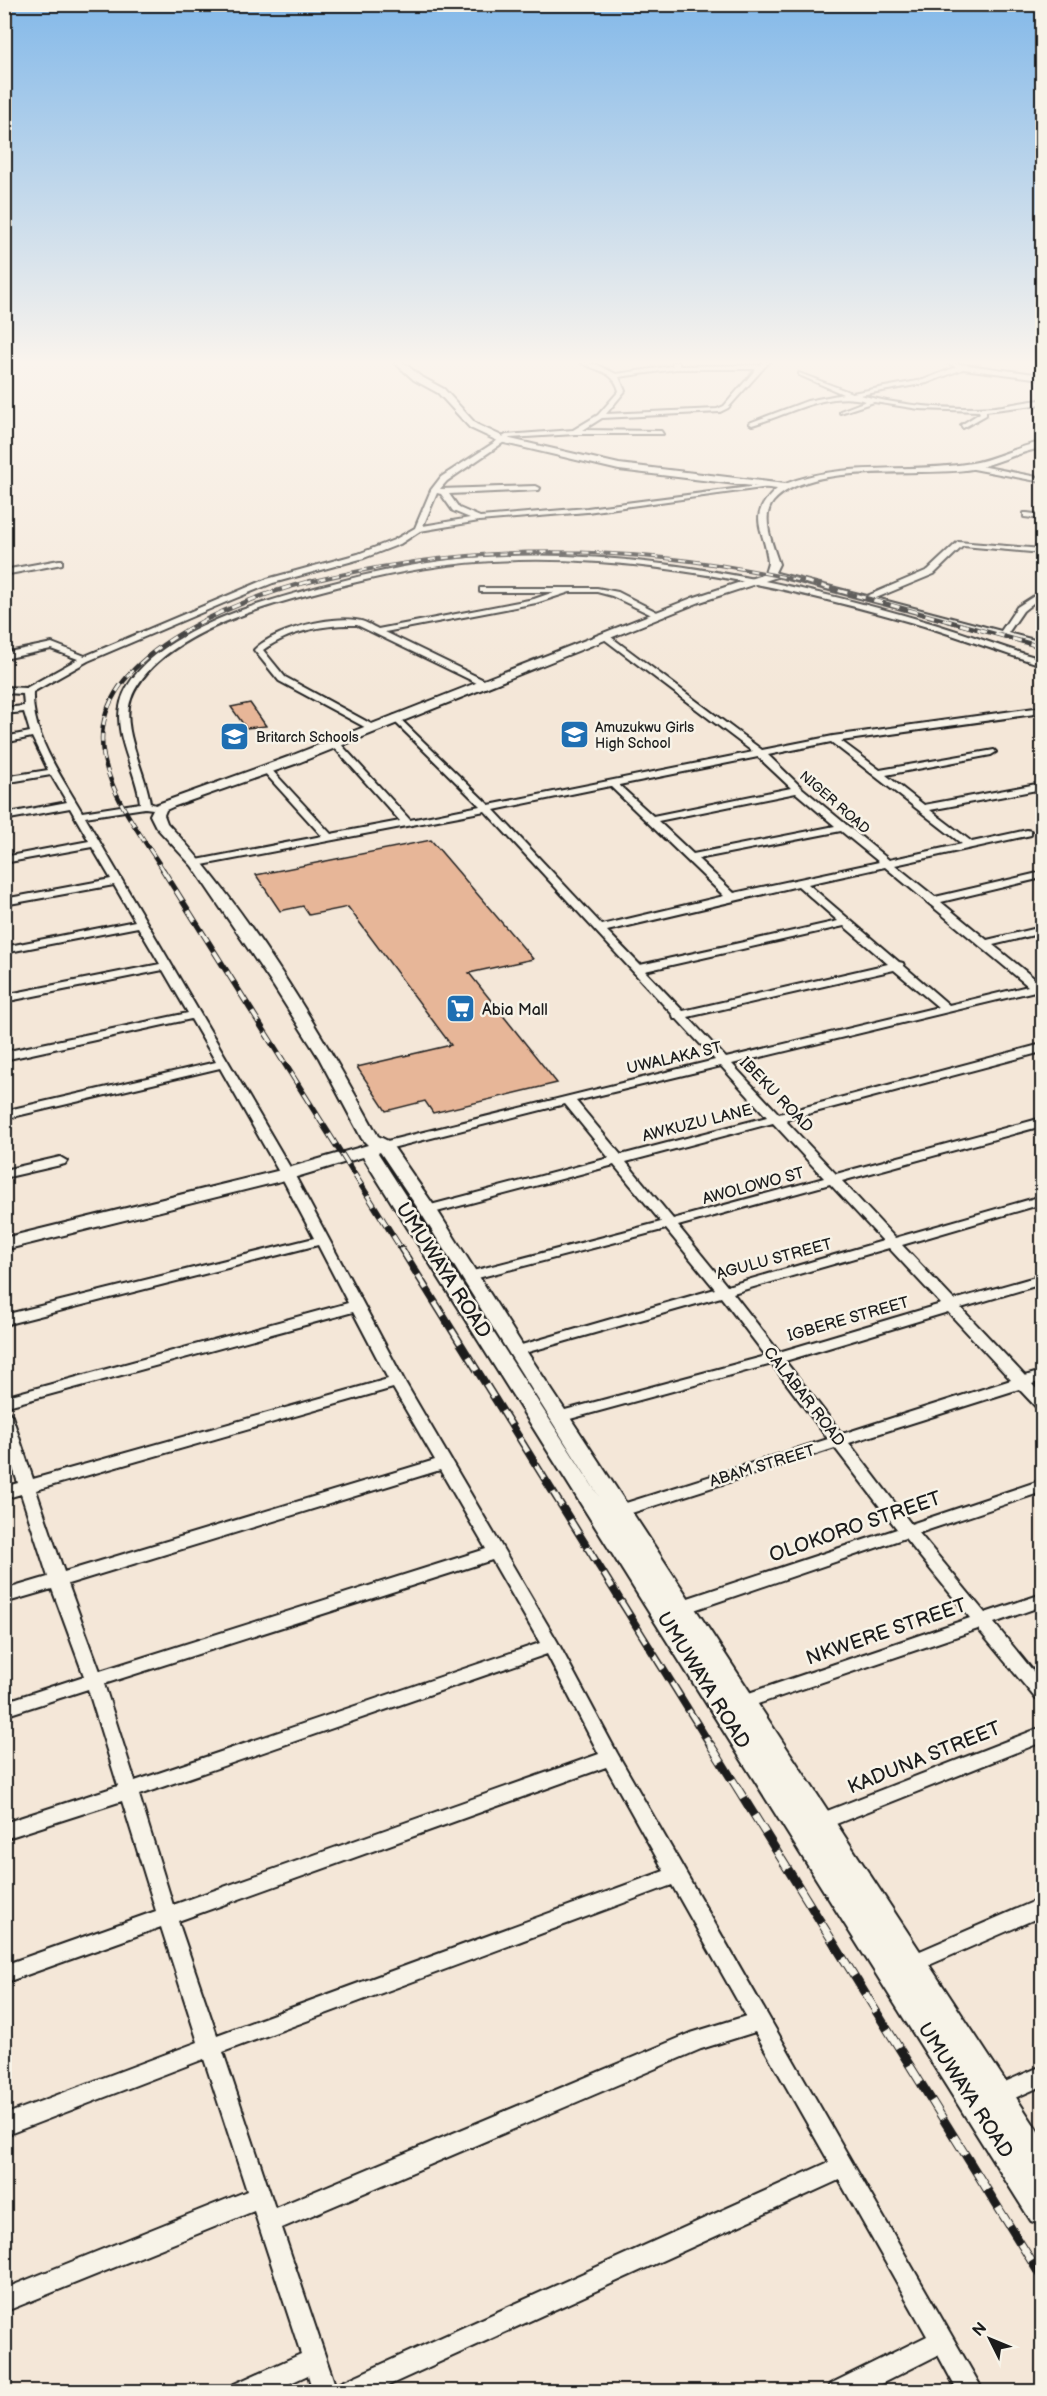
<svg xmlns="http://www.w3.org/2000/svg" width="1047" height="2396" font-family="'Balsamiq Sans',sans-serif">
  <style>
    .building { fill: #e7b698; stroke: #1c1c1c; stroke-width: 1.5 }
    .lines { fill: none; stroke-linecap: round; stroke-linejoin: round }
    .street-casing { stroke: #1c1c1c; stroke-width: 4 }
    .secondary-casing { stroke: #1c1c1c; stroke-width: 4 }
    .street { fill: #f7f3e8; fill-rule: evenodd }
    .secondary { fill: #f7f3e8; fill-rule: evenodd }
    .rail-far4-casing { stroke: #1c1c1c; stroke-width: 4 }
    .rail-far3-casing { stroke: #1c1c1c; stroke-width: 4.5 }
    .rail-far2-casing { stroke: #1c1c1c; stroke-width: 6 }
    .rail-far1-casing { stroke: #1c1c1c; stroke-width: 8 }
    .rail-casing { stroke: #1c1c1c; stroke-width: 9 }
    .rail-far4 { stroke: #f7f3e8; stroke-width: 2; stroke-dasharray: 7; stroke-linecap: butt }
    .rail-far3 { stroke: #f7f3e8; stroke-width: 3; stroke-dasharray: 9; stroke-linecap: butt }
    .rail-far2 { stroke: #f7f3e8; stroke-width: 4; stroke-dasharray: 12; stroke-linecap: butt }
    .rail-far1 { stroke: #f7f3e8; stroke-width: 5; stroke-dasharray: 16; stroke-linecap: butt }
    .rail { stroke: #f7f3e8; stroke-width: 7; stroke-dasharray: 21; stroke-linecap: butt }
    .labels { text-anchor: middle; stroke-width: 5; stroke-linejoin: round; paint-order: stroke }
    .far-poi-label { font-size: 14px; fill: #1c1c1c; stroke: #f7f3e8; text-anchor: start }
    .far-street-label { font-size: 14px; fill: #1c1c1c; stroke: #f7f3e8 }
    .poi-label { font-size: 16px; fill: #1c1c1c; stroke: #f7f3e8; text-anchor: start }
    .street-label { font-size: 16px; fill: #1c1c1c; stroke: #f7f3e8 }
    .near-street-label { font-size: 20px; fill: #1c1c1c; stroke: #f7f3e8 }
  </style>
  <rect width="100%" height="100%" fill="#f4e7d8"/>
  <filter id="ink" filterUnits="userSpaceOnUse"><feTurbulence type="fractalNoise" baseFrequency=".0167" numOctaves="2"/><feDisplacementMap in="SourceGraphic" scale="12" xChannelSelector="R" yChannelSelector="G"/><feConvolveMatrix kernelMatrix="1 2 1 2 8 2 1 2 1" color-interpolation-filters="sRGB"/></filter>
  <g filter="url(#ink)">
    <g class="building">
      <path d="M250,703L266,726L246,728L231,707Z"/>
      <path d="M431,840L533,959L469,973L557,1083L433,1113L425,1101L386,1111L357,1067L451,1045L348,907L309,915L303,906L280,911L256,875Z"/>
    </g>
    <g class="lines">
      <defs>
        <g id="street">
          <path d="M580,362L598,365L616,374L672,366L673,362H679V366L760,365L763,362H769L728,408L720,412L602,418L583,430L661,431L663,434H575L510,438L447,481L440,489L536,486L540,488L539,490L449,494L459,508L480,517L587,508L772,484L776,486L587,512L479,521L420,531L400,544L364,558L273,583L224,603L88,661L33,692C31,736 62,777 82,812L140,803C137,771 112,735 121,702C135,651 216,617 263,603C315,587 367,573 421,564C586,538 765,575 924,621C964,632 1002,648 1042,659V665L1039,664C998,652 958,636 917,624C761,579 582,542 420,569C371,577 323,590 275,604C227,619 150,648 131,699C120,728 146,772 150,803L158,806L153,809L145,808L85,817L294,1174L405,1382L557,1641L617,1753L984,2392H958L938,2355L865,2392H826L830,2384L927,2336L839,2180L374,2392H313L308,2375L271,2392H230L234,2384L301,2354L254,2211L4,2312V2289L247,2191L204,2059L4,2136V2115L198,2042L161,1927L4,1983V1965L156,1911L122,1801L4,1839V1823L118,1786L88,1689L4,1716V1702L84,1676L52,1589L4,1603V1590L48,1577L21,1494L4,1499V1487L18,1483L4,1441V1411L9,1412L12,1416L33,1479L388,1379L353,1312L4,1407V1397L348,1303L318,1245L4,1325V1315L314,1238L280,1174L220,1068L4,1119V1111L216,1062L191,1019L4,1060V1052L188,1013L163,970L4,1002V995L160,964L138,927L4,953V947L135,921L114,885L4,905V899L111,879L92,847L4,863V857L89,841L70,808L4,820V814L67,802L51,775L4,783V777L48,770L32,737L4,743V737L30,732L24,712L4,714V708L24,706L23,694L4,693V687L26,688L78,659L51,649L4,659V653L52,643L85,656L267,579L358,554L394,540L415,528L431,490L441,477L506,435L573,430L598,415L619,391C614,370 595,371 580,362ZM676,369H756L724,406L717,409L606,414L625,391L619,377ZM437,493L441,494L453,511L470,518L423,526ZM393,1388L435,1460L64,1572L36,1490ZM440,1470L486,1549L100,1671L68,1584ZM492,1560L540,1643L135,1781L104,1684ZM547,1654L599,1754L173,1905L139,1795ZM606,1767L664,1871L217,2035L178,1921ZM672,1885L746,2016L691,2033L275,2208L223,2052ZM755,2032L829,2162L338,2384L336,2388L282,2228L701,2049Z"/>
          <path d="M945,362L1042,375V379L963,369L927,383L860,395C902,406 951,410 995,407C1011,405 1026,401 1042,400V404L986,411V415L963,428L961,425L980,413L979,411L919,409L874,402L840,413V411L866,401C827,390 789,415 752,425L749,423L807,401L843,394L799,375V373L852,393L923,380L956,367Z"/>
          <path d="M971,464L1042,478V482L968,468L967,466Z"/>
          <path d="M1027,513L1042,515V519L1024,517V513Z"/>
          <path d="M958,542L1042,549V553L963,546L934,574L876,598L1001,631L1017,607L1042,591V596L1023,611L1008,633L1042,642V646L765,573L769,571L867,596L928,570Z"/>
          <path d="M59,560H62V564L4,575V570Z"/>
          <path d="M480,588H597L618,592L663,615L656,617L612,596L597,592H570L536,603L385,632L488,682V686L485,687L357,625C325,624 289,631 263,650L285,677L375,726L377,728L372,731L279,681L254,650C273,630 333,614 361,621C366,622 372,626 378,629L534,599L554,592H480Z"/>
          <path d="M607,634L762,750L833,736L1042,707V713L841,741L880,770L994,750L996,752L991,755L886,775L924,805L1042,783V789L930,810L972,842L1027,830L1031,831V835L895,865L935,897L1042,872V878L941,902L987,940L1042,927V933L993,945L1040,983H1042V994L1035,991L732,1064L779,1114L1042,1044V1052L785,1120L836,1174L1042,1118V1126L842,1181L895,1238L1042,1196V1204L902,1245L954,1300L1042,1275V1284L961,1308L1025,1376L1042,1371V1381L1032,1384L1042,1395V1409L1037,1408L1019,1389L849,1443L911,1524L1042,1480V1492L919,1533L985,1613L1042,1594V1606L994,1623L1042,1682V1701L1036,1699L978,1629L743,1709L737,1707L734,1702L737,1697L970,1618L905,1538L688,1612L682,1614L676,1612L673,1607L676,1602L897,1529L835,1448L619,1517L613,1519L607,1517L605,1513L607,1509L828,1439L772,1364L559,1422L554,1421L551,1417L554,1413L766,1356L721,1297L521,1354H511L509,1351L511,1348L715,1289L666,1229L470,1280L465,1279L463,1276L465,1273L661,1222L614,1165L433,1213H423L421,1210L423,1207L609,1158L565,1104L384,1150L377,1146L379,1143L715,1060L677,1019H674L673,1015L485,811L197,866L192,863L197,860L322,836L263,771V767H269L331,834L400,821L332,745L330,743L335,740L338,741L410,820L480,806L393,720V716L396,715L489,805L753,752L604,639V635ZM831,742L962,844L889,860L802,788L768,755ZM758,757L791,788L653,816L619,785ZM610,786L724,896L602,925L494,810ZM796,793L835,826L693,854L658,821ZM841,831L879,862L734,893L698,859ZM885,867L1028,986L949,1005L904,966L903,963L899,962L808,884ZM798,886L838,921L640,965L607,931ZM844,926L888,964L683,1011L645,971ZM894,970L938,1007L726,1058L688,1017ZM721,1066L767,1117L621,1155L576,1101ZM773,1123L824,1178L673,1219L626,1162ZM830,1184L883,1241L727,1286L678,1226ZM889,1248L941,1304L779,1352L733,1293ZM948,1312L1011,1380L842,1434L785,1361Z"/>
          <path d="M60,1157L67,1161L65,1164L4,1178V1170Z"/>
          <path d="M1042,1727V1742L816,1832L809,1830L807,1824L809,1818Z"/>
          <path d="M1042,1898V1916L920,1969L913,1972L906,1969L903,1963L906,1957Z"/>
          <path d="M1042,2066V2086L999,2105L991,2102L988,2095L991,2088Z"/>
        </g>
        <path id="secondary" d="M394,362H403L420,376L444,389L476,424L506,438L619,464L785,484C845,460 909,474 972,463C996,459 1018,446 1042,442V448C1018,452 997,464 972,469C920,478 809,460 773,502C760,518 774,548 779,564L775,572L778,575L777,577L700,602L298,763L175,806L166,810L164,815L167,823C250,911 320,1030 378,1136L390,1142L437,1210L523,1346L1042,2137V2176L1036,2174L1042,2184V2225L1031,2221L363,1157L293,1178L4,1250V1238L281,1170L368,1145L362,1139L319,1058L274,987L192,866L156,827L150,815L155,805L288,757L692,598L765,574C765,571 768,566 768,562C765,528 745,517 777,489L619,470L500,442L470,428L438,393L414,380ZM380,1152L419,1210L600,1498L378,1153Z"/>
      </defs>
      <use href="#street" class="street-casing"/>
      <use href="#secondary" class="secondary-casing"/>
      <use href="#street" class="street"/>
      <use href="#secondary" class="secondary"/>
      <defs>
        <path id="rail-far4" d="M305,583C473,541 642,543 810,583"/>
        <g id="rail-far3">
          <path d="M804,581L1042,647"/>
          <path d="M164,871C142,836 113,800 104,758C83,658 236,600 311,581"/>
        </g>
        <path id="rail-far2" d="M163,870L402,1250"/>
        <path id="rail-far1" d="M401,1248L711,1746"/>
        <path id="rail" d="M710,1744L1042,2278"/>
      </defs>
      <use href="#rail-far4" class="rail-far4-casing"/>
      <use href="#rail-far3" class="rail-far3-casing"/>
      <use href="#rail-far2" class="rail-far2-casing"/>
      <use href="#rail-far1" class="rail-far1-casing"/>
      <use href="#rail" class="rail-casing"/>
      <use href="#rail-far4" class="rail-far4"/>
      <use href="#rail-far3" class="rail-far3"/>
      <use href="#rail-far2" class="rail-far2"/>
      <use href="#rail-far1" class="rail-far1"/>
      <use href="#rail" class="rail"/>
    </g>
  </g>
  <linearGradient id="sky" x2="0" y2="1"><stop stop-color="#84b9e9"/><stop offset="0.52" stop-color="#faf4ed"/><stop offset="1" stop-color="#faf4ed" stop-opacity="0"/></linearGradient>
  <rect width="1047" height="697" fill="url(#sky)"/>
  <defs>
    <symbol id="school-square" viewBox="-11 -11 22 22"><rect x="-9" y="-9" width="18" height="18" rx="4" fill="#1f6fb2" stroke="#f7f3e8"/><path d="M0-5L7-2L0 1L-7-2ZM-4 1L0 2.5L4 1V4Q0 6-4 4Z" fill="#fff"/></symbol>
    <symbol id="supermarket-square" viewBox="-11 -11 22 22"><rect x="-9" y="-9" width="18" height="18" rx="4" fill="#1f6fb2" stroke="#f7f3e8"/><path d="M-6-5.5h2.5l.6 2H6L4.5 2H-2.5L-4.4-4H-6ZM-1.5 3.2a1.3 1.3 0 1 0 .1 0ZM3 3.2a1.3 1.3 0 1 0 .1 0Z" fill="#fff"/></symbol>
  </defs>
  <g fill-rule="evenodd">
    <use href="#school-square" x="558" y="718" width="33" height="33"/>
    <use href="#school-square" x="218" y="720" width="33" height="33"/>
    <use href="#supermarket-square" x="444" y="992" width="33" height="33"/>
  </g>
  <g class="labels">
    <g class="far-poi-label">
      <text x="595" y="732">Amuzukwu Girls<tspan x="595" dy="16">High School</tspan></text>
      <text x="256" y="742">Britarch Schools</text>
    </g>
    <g class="far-street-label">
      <text transform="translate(835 802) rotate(41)" y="5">NIGER ROAD</text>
    </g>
    <g class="poi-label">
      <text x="482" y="1015">Abia Mall</text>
    </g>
    <g class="street-label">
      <text transform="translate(674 1057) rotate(-13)" y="6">UWALAKA ST</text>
      <text transform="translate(777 1094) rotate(46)" y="6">IBEKU ROAD</text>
      <text transform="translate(697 1122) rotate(-14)" y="6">AWKUZU LANE</text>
      <text transform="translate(753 1185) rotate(-15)" y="6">AWOLOWO ST</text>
      <text transform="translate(774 1258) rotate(-15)" y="6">AGULU STREET</text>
      <text transform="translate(848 1318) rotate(-16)" y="6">IGBERE STREET</text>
      <text transform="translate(805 1396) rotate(52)" y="6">CALABAR ROAD</text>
      <text transform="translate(762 1465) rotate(-17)" y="6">ABAM STREET</text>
    </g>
    <g class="near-street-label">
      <text transform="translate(444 1270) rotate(57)" y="7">UMUWAYA ROAD</text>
      <text transform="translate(855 1526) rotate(-19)" y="7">OLOKORO STREET</text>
      <text transform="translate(886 1631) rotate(-19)" y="7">NKWERE STREET</text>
      <text transform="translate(704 1680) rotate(58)" y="7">UMUWAYA ROAD</text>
      <text transform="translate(924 1757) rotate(-22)" y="7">KADUNA STREET</text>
      <text transform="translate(966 2090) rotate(57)" y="7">UMUWAYA ROAD</text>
    </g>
  </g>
  <rect width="1047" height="2396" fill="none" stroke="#f7f3e8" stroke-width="24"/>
  <rect x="12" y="12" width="1023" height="2372" fill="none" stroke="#1c1c1c" stroke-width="2" filter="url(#ink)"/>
  <g transform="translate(990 2339) rotate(313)" stroke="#f7f3e8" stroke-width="4.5" paint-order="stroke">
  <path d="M0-4.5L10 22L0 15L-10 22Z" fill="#1c1c1c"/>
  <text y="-9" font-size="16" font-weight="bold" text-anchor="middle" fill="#1c1c1c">N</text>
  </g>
</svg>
